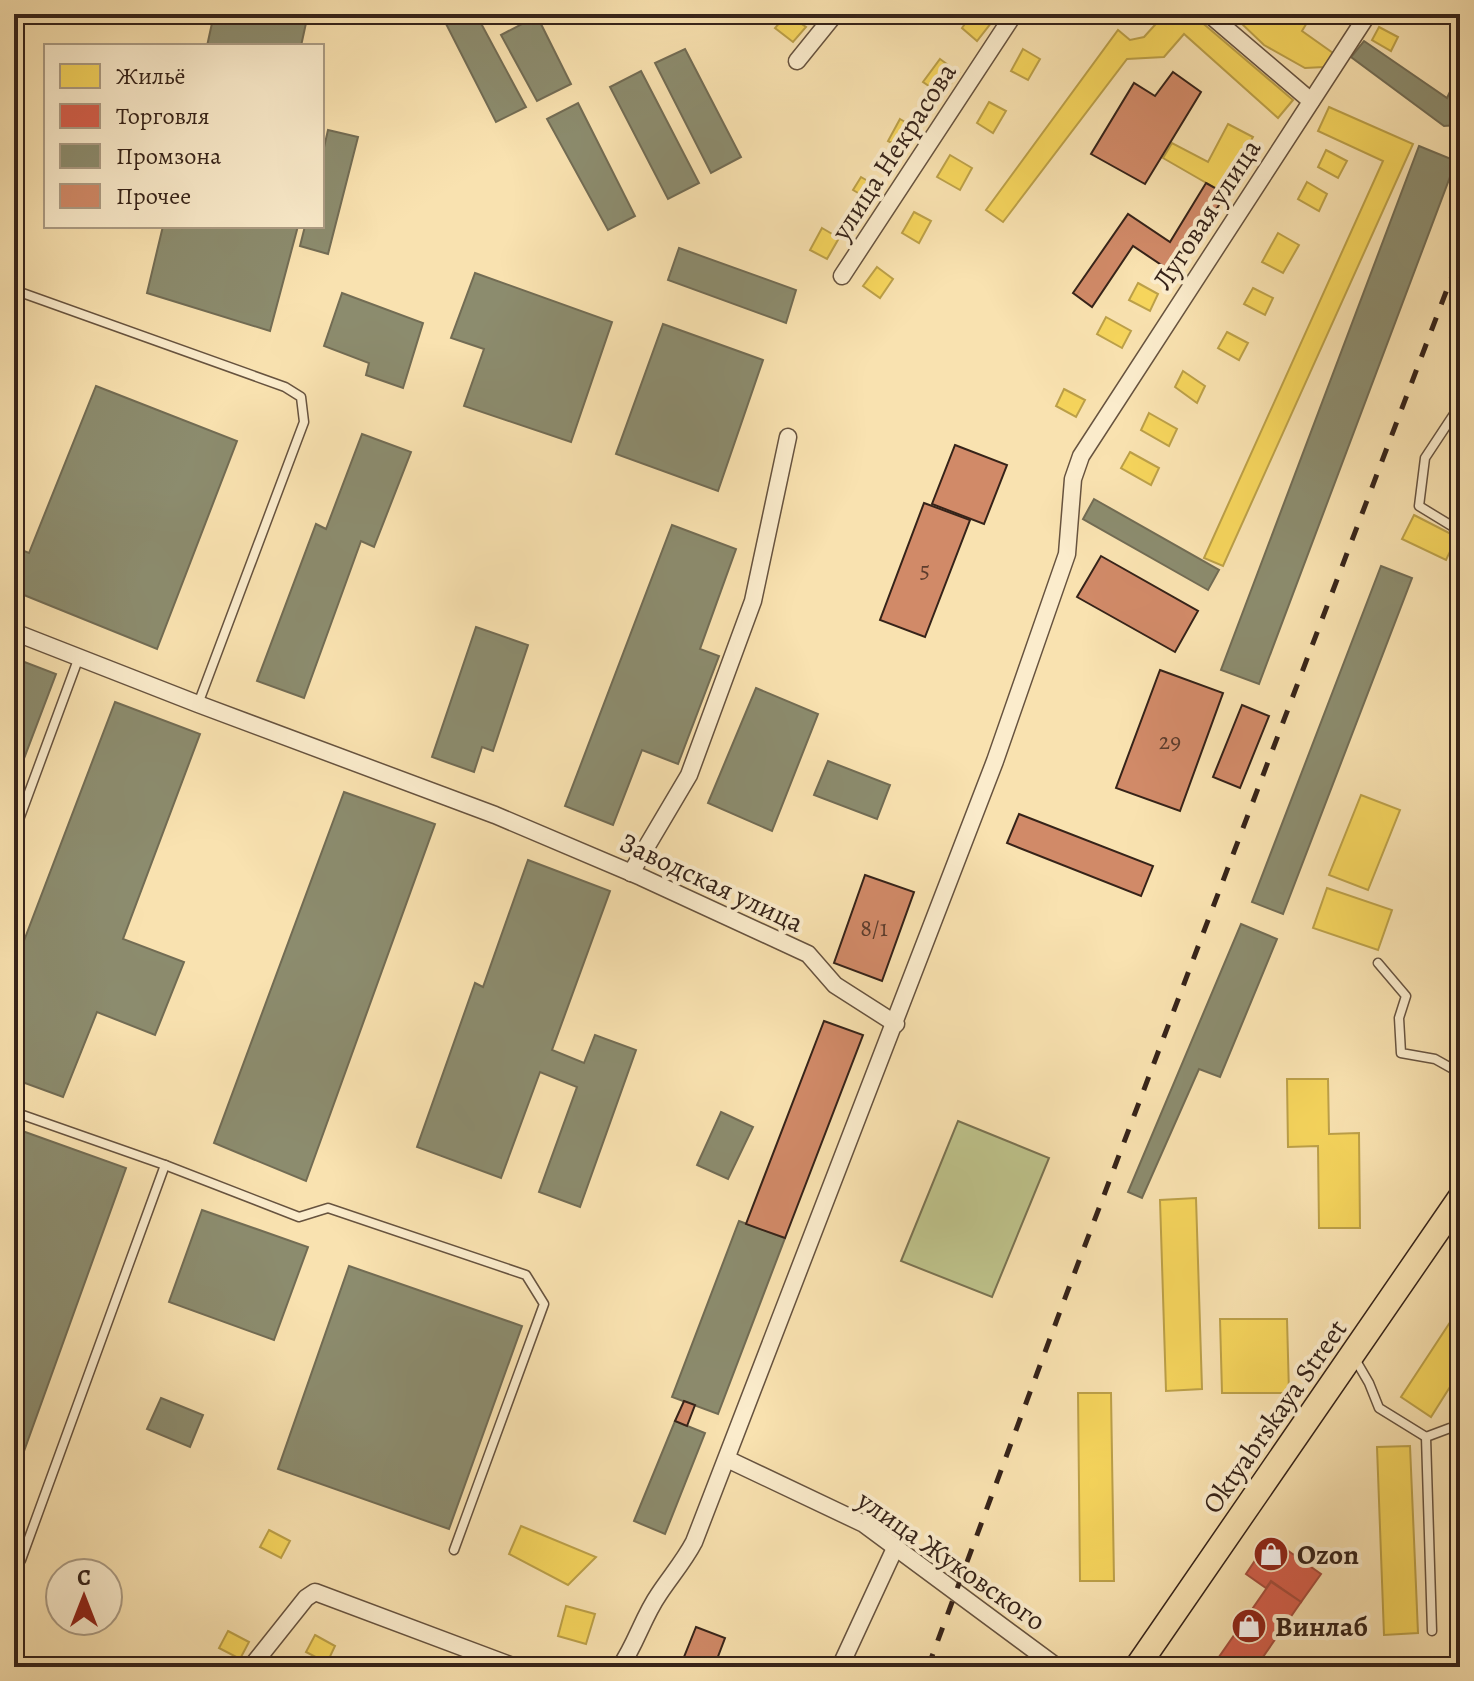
<svg xmlns="http://www.w3.org/2000/svg" width="1474" height="1681" font-family="Alegreya,serif">
  <style>
    .green { fill: #bec38b; stroke: #7a7352; stroke-width: 2 }
    .homes { fill: #f6d55c; stroke: #bca048; stroke-width: 2 }
    .shops { fill: #d6604d; stroke: #a64e3d; stroke-width: 2 }
    .industry { fill: #8c8c6e; stroke: #726c54; stroke-width: 2 }
    .building { fill: #d18a68; stroke: #362319; stroke-width: 2 }
    .lines { fill: none; stroke-linecap: round; stroke-linejoin: round }
    .service-casing { stroke: #67533f; stroke-width: 11 }
    .minor-casing { stroke: #67533f; stroke-width: 19 }
    .primary-casing { stroke: #362319; stroke-width: 27 }
    .service { stroke: #fbeccc; stroke-width: 8 }
    .minor { stroke: #fbeccc; stroke-width: 16 }
    .primary { stroke: #f9e2b0; stroke-width: 24 }
    .rail { stroke: #362319; stroke-width: 5; stroke-dasharray: 14 14; stroke-linecap: butt }
    .labels { text-anchor: middle; stroke-width: 8; stroke-linejoin: round; paint-order: stroke }
    .number-label { font-size: 24px; fill: #5d3d2d }
    .street-label { font-size: 28px; fill: #362319; stroke: #fbeccc }
    .poi-label { font-size: 28px; font-weight: bold; fill: #362319; stroke: #fbeccc; text-anchor: start }
  </style>
  <rect width="100%" height="100%" fill="#f9e2b0"/>
  <filter id="stains"><feTurbulence type="fractalNoise" baseFrequency=".0025" numOctaves="4"/><feColorMatrix values="0 0 0 0 .2 0 0 0 0 .09 0 0 0 0 .02 0 0 0 .5 -.17"/></filter>
  <radialGradient id="worn" r=".72"><stop offset=".6" stop-color="#630" stop-opacity="0"/><stop offset="1" stop-color="#630" stop-opacity=".3"/></radialGradient>
  <path class="green" d="M958,1121L1049,1158L992,1297L901,1261Z"/>
  <g class="homes">
    <path d="M787,14L806,27L793,42L775,28Z"/>
    <path d="M972,14H981L991,23L977,41L962,28Z"/>
    <path d="M1161,14H1192L1293,100L1278,118L1184,34L1164,57L1127,59L1003,222L986,210L1118,30L1130,40L1144,37L1163,16Z"/>
    <path d="M1252,14H1309L1311,16L1302,31L1333,53L1324,67L1305,68L1264,45L1243,25Z"/>
    <path d="M1379,27L1398,37L1391,51L1372,40Z"/>
    <path d="M1023,49L1040,59L1028,80L1011,71Z"/>
    <path d="M940,59L959,73L942,95L923,82Z"/>
    <path d="M989,102L1006,111L993,133L977,123Z"/>
    <path d="M1329,107L1413,144L1223,566L1204,558L1383,161L1318,131Z"/>
    <path d="M900,119L917,129L905,150L888,141Z"/>
    <path d="M1228,124L1253,137L1222,192L1163,158L1172,143L1208,162Z"/>
    <path d="M1326,150L1347,161L1338,178L1318,167Z"/>
    <path d="M950,155L972,168L960,190L937,177Z"/>
    <path d="M861,177L878,187L870,200L853,190Z"/>
    <path d="M1307,182L1327,194L1319,211L1298,199Z"/>
    <path d="M914,212L931,221L919,243L902,233Z"/>
    <path d="M822,228L839,238L827,259L810,250Z"/>
    <path d="M1278,233L1299,245L1283,273L1262,262Z"/>
    <path d="M877,267L893,279L880,298L863,286Z"/>
    <path d="M1138,283L1158,294L1150,311L1129,300Z"/>
    <path d="M1253,288L1273,298L1265,315L1244,304Z"/>
    <path d="M1106,317L1131,331L1122,348L1097,334Z"/>
    <path d="M1227,332L1248,343L1239,360L1218,348Z"/>
    <path d="M1183,371L1205,386L1197,403L1175,387Z"/>
    <path d="M1064,389L1085,400L1076,417L1056,406Z"/>
    <path d="M1149,413L1177,429L1169,446L1141,430Z"/>
    <path d="M1130,452L1159,468L1151,485L1121,468Z"/>
    <path d="M1414,515L1457,537L1446,560L1402,539Z"/>
    <path d="M1361,795L1400,810L1368,890L1329,875Z"/>
    <path d="M1327,888L1392,910L1378,950L1313,928Z"/>
    <path d="M1458,913H1460V1037H1459Z"/>
    <path d="M1287,1079H1328L1329,1134L1359,1133L1360,1228H1319L1318,1146L1288,1147Z"/>
    <path d="M1196,1198L1202,1389L1166,1391L1160,1200Z"/>
    <path d="M1460,1307V1371L1431,1417L1401,1397Z"/>
    <path d="M1220,1319H1287L1289,1393H1222Z"/>
    <path d="M1078,1393H1111L1114,1581H1080Z"/>
    <path d="M1410,1446L1418,1633L1384,1635L1377,1447Z"/>
    <path d="M521,1526L596,1557L568,1585L509,1554Z"/>
    <path d="M269,1530L290,1541L281,1558L260,1547Z"/>
    <path d="M566,1606L595,1614L586,1644L558,1636Z"/>
    <path d="M228,1631L249,1642L240,1659L219,1648Z"/>
    <path d="M315,1635L335,1646L327,1663L306,1652Z"/>
  </g>
  <g class="shops">
    <path d="M1270,1538L1321,1574L1301,1602L1271,1581L1266,1588L1246,1574Z"/>
    <path d="M1271,1582L1301,1602L1256,1667H1212Z"/>
  </g>
  <g class="industry">
    <path d="M214,14H308L301,46H207Z"/>
    <path d="M441,14H476L526,107L496,122Z"/>
    <path d="M537,16L571,84L537,101L501,35Z"/>
    <path d="M1364,41L1447,98L1460,71V120L1458,125L1444,126L1351,57Z"/>
    <path d="M685,49L741,157L711,173L655,63Z"/>
    <path d="M641,71L699,183L668,199L610,87Z"/>
    <path d="M578,103L635,216L608,230L547,119Z"/>
    <path d="M328,130L358,137L328,254L300,246L305,226H322V156Z"/>
    <path d="M1419,146L1456,161L1259,684L1221,670Z"/>
    <path d="M163,226H298L270,331L147,293Z"/>
    <path d="M679,248L796,290L786,323L668,280Z"/>
    <path d="M475,273L612,322L571,442L464,406L484,349L451,338Z"/>
    <path d="M342,293L423,323L403,388L366,375L369,363L324,346Z"/>
    <path d="M663,324L763,360L718,491L616,454Z"/>
    <path d="M96,386L237,441L157,649L14,591V547L29,553Z"/>
    <path d="M362,434L411,452L374,547L361,541L304,698L257,681L316,524L326,529Z"/>
    <path d="M1094,499L1219,570L1208,590L1083,519Z"/>
    <path d="M672,525L736,549L700,649L719,656L678,764L642,750L613,825L565,806Z"/>
    <path d="M1381,566L1412,578L1283,914L1252,902Z"/>
    <path d="M476,627L528,645L493,751L482,747L474,772L432,757Z"/>
    <path d="M14,658L56,674L14,785Z"/>
    <path d="M756,688L818,714L772,831L708,803Z"/>
    <path d="M115,702L200,734L123,939L184,962L155,1035L97,1012L63,1097L14,1079V967Z"/>
    <path d="M828,761L890,785L877,819L814,795Z"/>
    <path d="M344,792L435,824L306,1181L214,1143Z"/>
    <path d="M528,860L610,891L552,1050L584,1063L595,1035L636,1050L580,1207L539,1192L577,1087L540,1072L501,1178L417,1147L475,983L483,987Z"/>
    <path d="M1241,924L1277,939L1220,1077L1199,1069L1142,1198L1128,1192Z"/>
    <path d="M721,1112L753,1127L728,1179L697,1165Z"/>
    <path d="M14,1128L126,1168L14,1479Z"/>
    <path d="M202,1210L308,1247L274,1340L169,1302Z"/>
    <path d="M739,1221L785,1238L718,1414L672,1397Z"/>
    <path d="M349,1266L522,1326L449,1529L278,1469Z"/>
    <path d="M161,1398L203,1415L190,1447L147,1429Z"/>
    <path d="M675,1421L705,1433L665,1534L634,1521Z"/>
  </g>
  <g class="building">
    <path d="M1173,72L1201,92L1145,184L1091,154L1134,83L1155,96Z"/>
    <path d="M1206,183L1226,194L1175,274L1133,246L1092,307L1073,293L1128,214L1170,242Z"/>
    <path d="M955,445L1007,465L984,524L932,504Z"/>
    <path d="M924,503L970,520L925,637L880,620Z"/>
    <path d="M1101,556L1198,611L1175,652L1077,597Z"/>
    <path d="M1160,670L1223,693L1180,811L1116,788Z"/>
    <path d="M1242,705L1269,716L1240,788L1213,777Z"/>
    <path d="M1019,814L1153,866L1141,896L1007,843Z"/>
    <path d="M865,875L914,892L882,981L834,963Z"/>
    <path d="M824,1021L863,1035L785,1238L746,1224Z"/>
    <path d="M684,1401L695,1405L687,1426L675,1421Z"/>
    <path d="M696,1627L725,1638L714,1667H680Z"/>
  </g>
  <g class="lines">
    <defs>
      <g id="service">
        <path d="M14,290L285,387L301,397L304,422L198,704"/>
        <path d="M1460,405L1425,458L1419,506L1460,531"/>
        <path d="M14,833L79,657"/>
        <path d="M1378,963L1406,996L1399,1018L1401,1053L1435,1059L1460,1073"/>
        <path d="M14,1112L165,1165L299,1217L328,1208L526,1275L544,1304L454,1550"/>
        <path d="M1355,1359L1369,1383L1379,1408L1426,1437"/>
        <path d="M14,1564L21,1560L165,1165"/>
        <path d="M1432,1631L1426,1437L1450,1428H1460"/>
      </g>
      <g id="minor">
        <path d="M1209,14L1311,101"/>
        <path d="M797,61L835,14"/>
        <path d="M842,276L1014,14"/>
        <path d="M14,632L198,704L495,815L641,877L808,954L835,985L896,1024"/>
        <path d="M631,873L689,775L753,601L788,437"/>
        <path d="M727,1459L864,1524L1057,1667"/>
        <path d="M251,1667L306,1598L315,1592L515,1667"/>
        <path d="M620,1667C636,1644 643,1617 659,1594C671,1576 684,1561 694,1542L995,761L1067,554L1073,479L1081,456L1368,14"/>
        <path d="M840,1667L896,1546"/>
      </g>
      <path id="primary" d="M1137,1667L1460,1198"/>
    </defs>
    <use href="#service" class="service-casing"/>
    <use href="#minor" class="minor-casing"/>
    <use href="#primary" class="primary-casing"/>
    <use href="#service" class="service"/>
    <use href="#minor" class="minor"/>
    <use href="#primary" class="primary"/>
    <path class="rail" d="M928,1667L1065,1298L1460,255"/>
  </g>
  <defs>
    <symbol id="shop-disc" viewBox="-11 -11 22 22"><circle r="9.5" fill="#8f2418" stroke="#fbeccc"/><path d="M-5-2.5h2.3a2.7 3.5 0 0 1 5.4 0H5L5.5 6h-11ZM-1.5-2.5h3a1.5 2.3 0 0 0-3 0Z" fill="#fff"/></symbol>
  </defs>
  <g fill-rule="evenodd">
    <use href="#shop-disc" x="1251" y="1534" width="40" height="40"/>
    <use href="#shop-disc" x="1229" y="1606" width="40" height="40"/>
  </g>
  <g class="labels">
    <g class="number-label">
      <text x="925" y="578">5</text>
      <text x="1170" y="749">29</text>
      <text x="874" y="936">8/1</text>
    </g>
    <g class="street-label">
      <text transform="translate(893 151) rotate(-57)" y="10">улица Некрасова</text>
      <text transform="translate(1206 214) rotate(-57)" y="10">Луговая улица</text>
      <text transform="translate(712 882) rotate(25)" y="10">Заводская улица</text>
      <text transform="translate(1274 1416) rotate(-55)" y="10">Oktyabrskaya Street</text>
      <text transform="translate(952 1560) rotate(35)" y="10">улица Жуковского</text>
    </g>
    <g class="poi-label">
      <text x="1297" y="1564">Ozon</text>
      <text x="1275" y="1636">Винлаб</text>
    </g>
  </g>
  <rect width="1474" height="1681" fill="none" stroke="#f9e2b0" stroke-width="48"/>
  <rect x="16" y="16" width="1442" height="1649" fill="none" stroke="#362319" stroke-width="4"/>
  <rect x="24" y="24" width="1426" height="1633" fill="none" stroke="#362319" stroke-width="2"/>
  <rect x="44" y="44" width="280" height="184" fill="#fbeccc" stroke="#ac9c84" stroke-width="2"/>
  <rect x="60" y="64" width="40" height="24" fill="#f6d55c" stroke="#ac9c84" stroke-width="2"/>
  <text x="116" y="84" font-size="24" fill="#362319">Жильё</text>
  <rect x="60" y="104" width="40" height="24" fill="#d6604d" stroke="#ac9c84" stroke-width="2"/>
  <text x="116" y="124" font-size="24" fill="#362319">Торговля</text>
  <rect x="60" y="144" width="40" height="24" fill="#8c8c6e" stroke="#ac9c84" stroke-width="2"/>
  <text x="116" y="164" font-size="24" fill="#362319">Промзона</text>
  <rect x="60" y="184" width="40" height="24" fill="#d18a68" stroke="#ac9c84" stroke-width="2"/>
  <text x="116" y="204" font-size="24" fill="#362319">Прочее</text>
  <g transform="translate(84 1597)"><circle r="38" fill="#fbeccc" stroke="#ac9c84" stroke-width="2"/>
  <path d="M0-6L14 30L0 20L-14 30Z" fill="#8f2418"/>
  <text y="-12" font-size="22" font-weight="bold" text-anchor="middle" fill="#362319">С</text>
  </g>
  <rect width="100%" height="100%" filter="url(#stains)"/>
  <rect width="100%" height="100%" fill="url(#worn)"/>
</svg>
